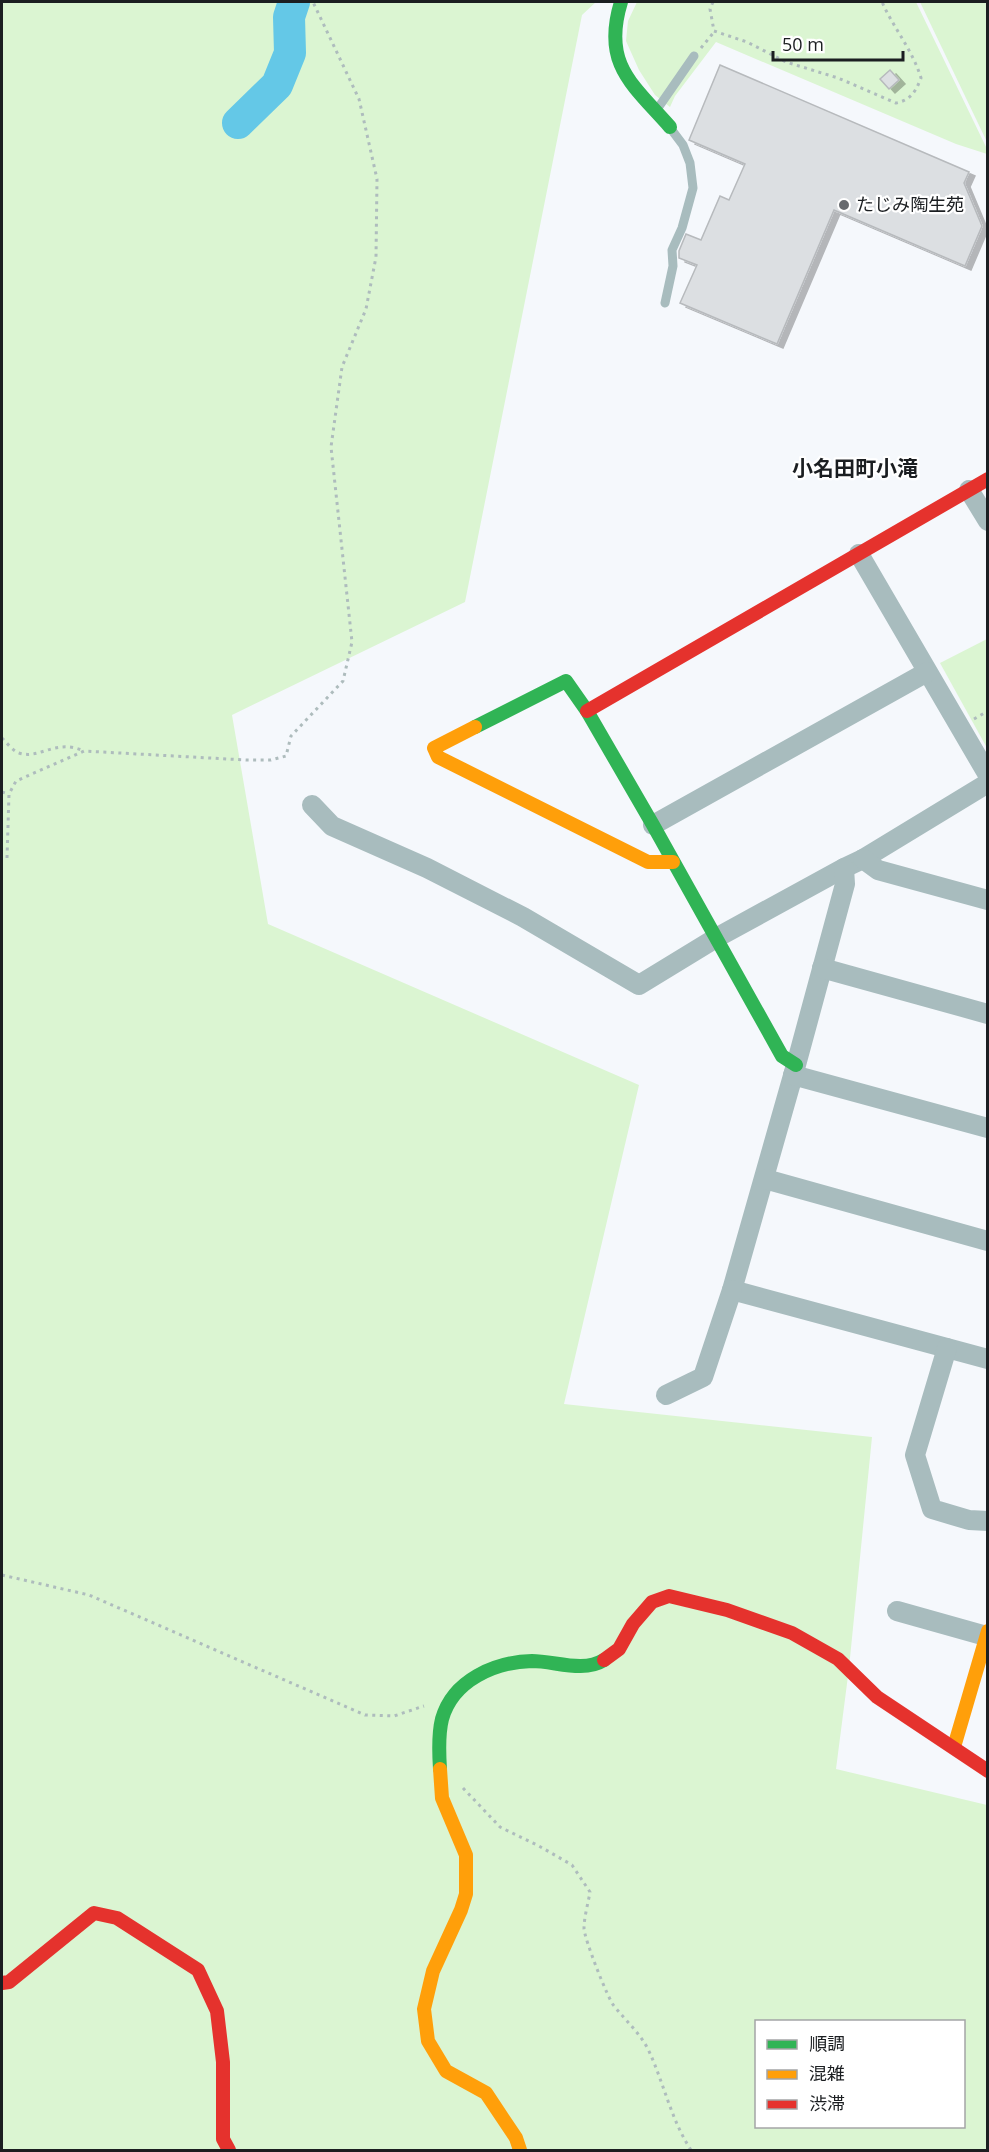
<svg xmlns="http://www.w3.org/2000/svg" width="989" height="2152" font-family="'Open Sans','Noto Sans JP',sans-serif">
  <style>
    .green { fill: #dbf5d2; fill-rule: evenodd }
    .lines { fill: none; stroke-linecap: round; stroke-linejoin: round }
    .river { stroke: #64c8e7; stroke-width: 32 }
    .building { fill: #dcdfe2; stroke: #b7babd; stroke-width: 1.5; filter: url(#shadow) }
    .path { stroke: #aebcbd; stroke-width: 3; stroke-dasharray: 3 4.5; stroke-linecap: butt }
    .lane { stroke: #a8bcbe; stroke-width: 9 }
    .street { stroke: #a8bcbe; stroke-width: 20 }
    .fast { stroke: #30b455; stroke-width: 14 }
    .slow { stroke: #ff9f0a; stroke-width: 14 }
    .jam { stroke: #e5322d; stroke-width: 14 }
    .poi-dot { fill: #676a6e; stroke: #fff; stroke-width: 2 }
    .labels { text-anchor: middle; stroke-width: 4.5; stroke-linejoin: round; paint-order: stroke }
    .poi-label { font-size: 18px; fill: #1b1e21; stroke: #fff; text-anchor: start }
    .quarter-label { font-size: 21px; font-weight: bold; fill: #1b1e21; stroke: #fff }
  </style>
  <defs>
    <filter id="shadow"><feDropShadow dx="6" dy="4" stdDeviation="0" flood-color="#0004"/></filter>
  </defs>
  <rect width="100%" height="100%" fill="#f5f8fc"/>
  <g class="green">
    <path d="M2,2H596L582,15L465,602L232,715L268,924L639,1085L564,1404L872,1437L849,1668L836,1769L987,1805V2150H2ZM756,2022H964V2126H756Z"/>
    <path d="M637,2H916L987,149V154L956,144L716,42L675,96L670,107L655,95L639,70L626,41L628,21Z"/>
    <path d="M920,2H987V142Z"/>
    <path d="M987,639V748L940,663Z"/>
  </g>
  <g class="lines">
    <path class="river" d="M238,123L277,85L290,53L289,17L294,2"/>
  </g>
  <g class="building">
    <path d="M720,65L969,172L964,183L982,226L965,266L834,210L777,344L680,303L697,265L679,258V251L686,234L701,240L720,196L729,200L745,164L689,140Z"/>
    <path d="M890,70L899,80L889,89L880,79Z"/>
  </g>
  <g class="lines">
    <g class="path">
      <path d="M713,2L710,9L714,31"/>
      <path d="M714,31L747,42L786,62L838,78L896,103C911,100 916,91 921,78C913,51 893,27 882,2"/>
      <path d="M701,48L714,32"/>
      <path d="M974,719L988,711"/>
      <path d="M2,738C7,743 13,751 19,753C40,760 55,738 84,751"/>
      <path d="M2,792L9,794"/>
      <path d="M7,858L9,794L16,781L84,751L246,760H271L286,756L291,736L343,681L352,642L331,447L342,367L366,309L376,257L377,179L359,99L313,2"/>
      <path d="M2,1575L89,1595L365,1715L394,1716L424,1706"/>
      <path d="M463,1788L500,1827L539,1846L572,1865L590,1892C588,1904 584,1917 584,1929C585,1940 607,1997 614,2006C626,2021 639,2032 648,2049C664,2083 671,2120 691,2150"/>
    </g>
    <g class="lane">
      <path d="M658,108L694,56"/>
      <path d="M665,303L673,266L672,250L682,228L693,188L690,163L683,145L671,129"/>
    </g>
    <g class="street">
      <path d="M969,490L988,521"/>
      <path d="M859,554L988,775"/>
      <path d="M312,805L332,826L427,868L523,917L639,985L716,938L844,868L863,859L988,783"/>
      <path d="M653,825L927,672"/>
      <path d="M863,859L878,870L988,900"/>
      <path d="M844,868L845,884L796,1065L732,1290L988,1359"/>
      <path d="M822,968L988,1014"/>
      <path d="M793,1075L988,1128"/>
      <path d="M765,1179L988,1241"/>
      <path d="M947,1348L915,1455L932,1509L969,1520L988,1521"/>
      <path d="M666,1395L703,1377L732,1290"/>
      <path d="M897,1611L986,1636"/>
    </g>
    <g class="fast">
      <path d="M621,2C602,64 632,84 670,127"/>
      <path d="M475,727L566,681L587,711L653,825L782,1056L796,1065"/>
      <path d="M440,1769C439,1754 438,1735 442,1719C453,1680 495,1662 532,1661C555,1661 583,1673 604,1660"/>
    </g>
    <g class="slow">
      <path d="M475,727L434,748L438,757L648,862H673"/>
      <path d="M954,1747L988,1631"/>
      <path d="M440,1769L442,1798L466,1855V1894L461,1910L433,1971L424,2009L428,2041L446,2071L486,2093L516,2138L520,2150"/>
    </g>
    <g class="jam">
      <path d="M587,711L988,479"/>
      <path d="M604,1660L619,1649L633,1624L652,1602L669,1596L727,1610L792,1633L838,1659L877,1697L988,1771"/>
      <path d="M2,1983L9,1982L94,1913L117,1918L198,1970L217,2011L223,2062V2139L229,2150"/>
    </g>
  </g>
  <circle class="poi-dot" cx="844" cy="205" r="6"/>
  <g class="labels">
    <g class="poi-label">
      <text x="856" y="211">たじみ陶生苑</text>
    </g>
    <g class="quarter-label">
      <text x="855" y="476">小名田町小滝</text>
    </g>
  </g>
  <rect width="989" height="2152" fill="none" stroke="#1b1e21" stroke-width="6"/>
  <rect x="755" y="2020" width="210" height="108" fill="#ffffff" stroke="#a4a5a6" stroke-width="1.5"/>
  <rect x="767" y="2040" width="30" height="9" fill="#30b455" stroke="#a4a5a6" stroke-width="1.5"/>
  <text x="809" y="2050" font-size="18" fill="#1b1e21">順調</text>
  <rect x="767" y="2070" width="30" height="9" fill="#ff9f0a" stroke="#a4a5a6" stroke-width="1.5"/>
  <text x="809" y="2080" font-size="18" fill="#1b1e21">混雑</text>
  <rect x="767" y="2100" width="30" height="9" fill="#e5322d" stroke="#a4a5a6" stroke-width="1.5"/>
  <text x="809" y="2110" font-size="18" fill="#1b1e21">渋滞</text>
  <path d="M773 51v9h130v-9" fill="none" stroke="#1b1e21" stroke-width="3"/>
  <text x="782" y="51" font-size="18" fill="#1b1e21" stroke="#ffffff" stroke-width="4.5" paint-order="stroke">50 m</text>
</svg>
